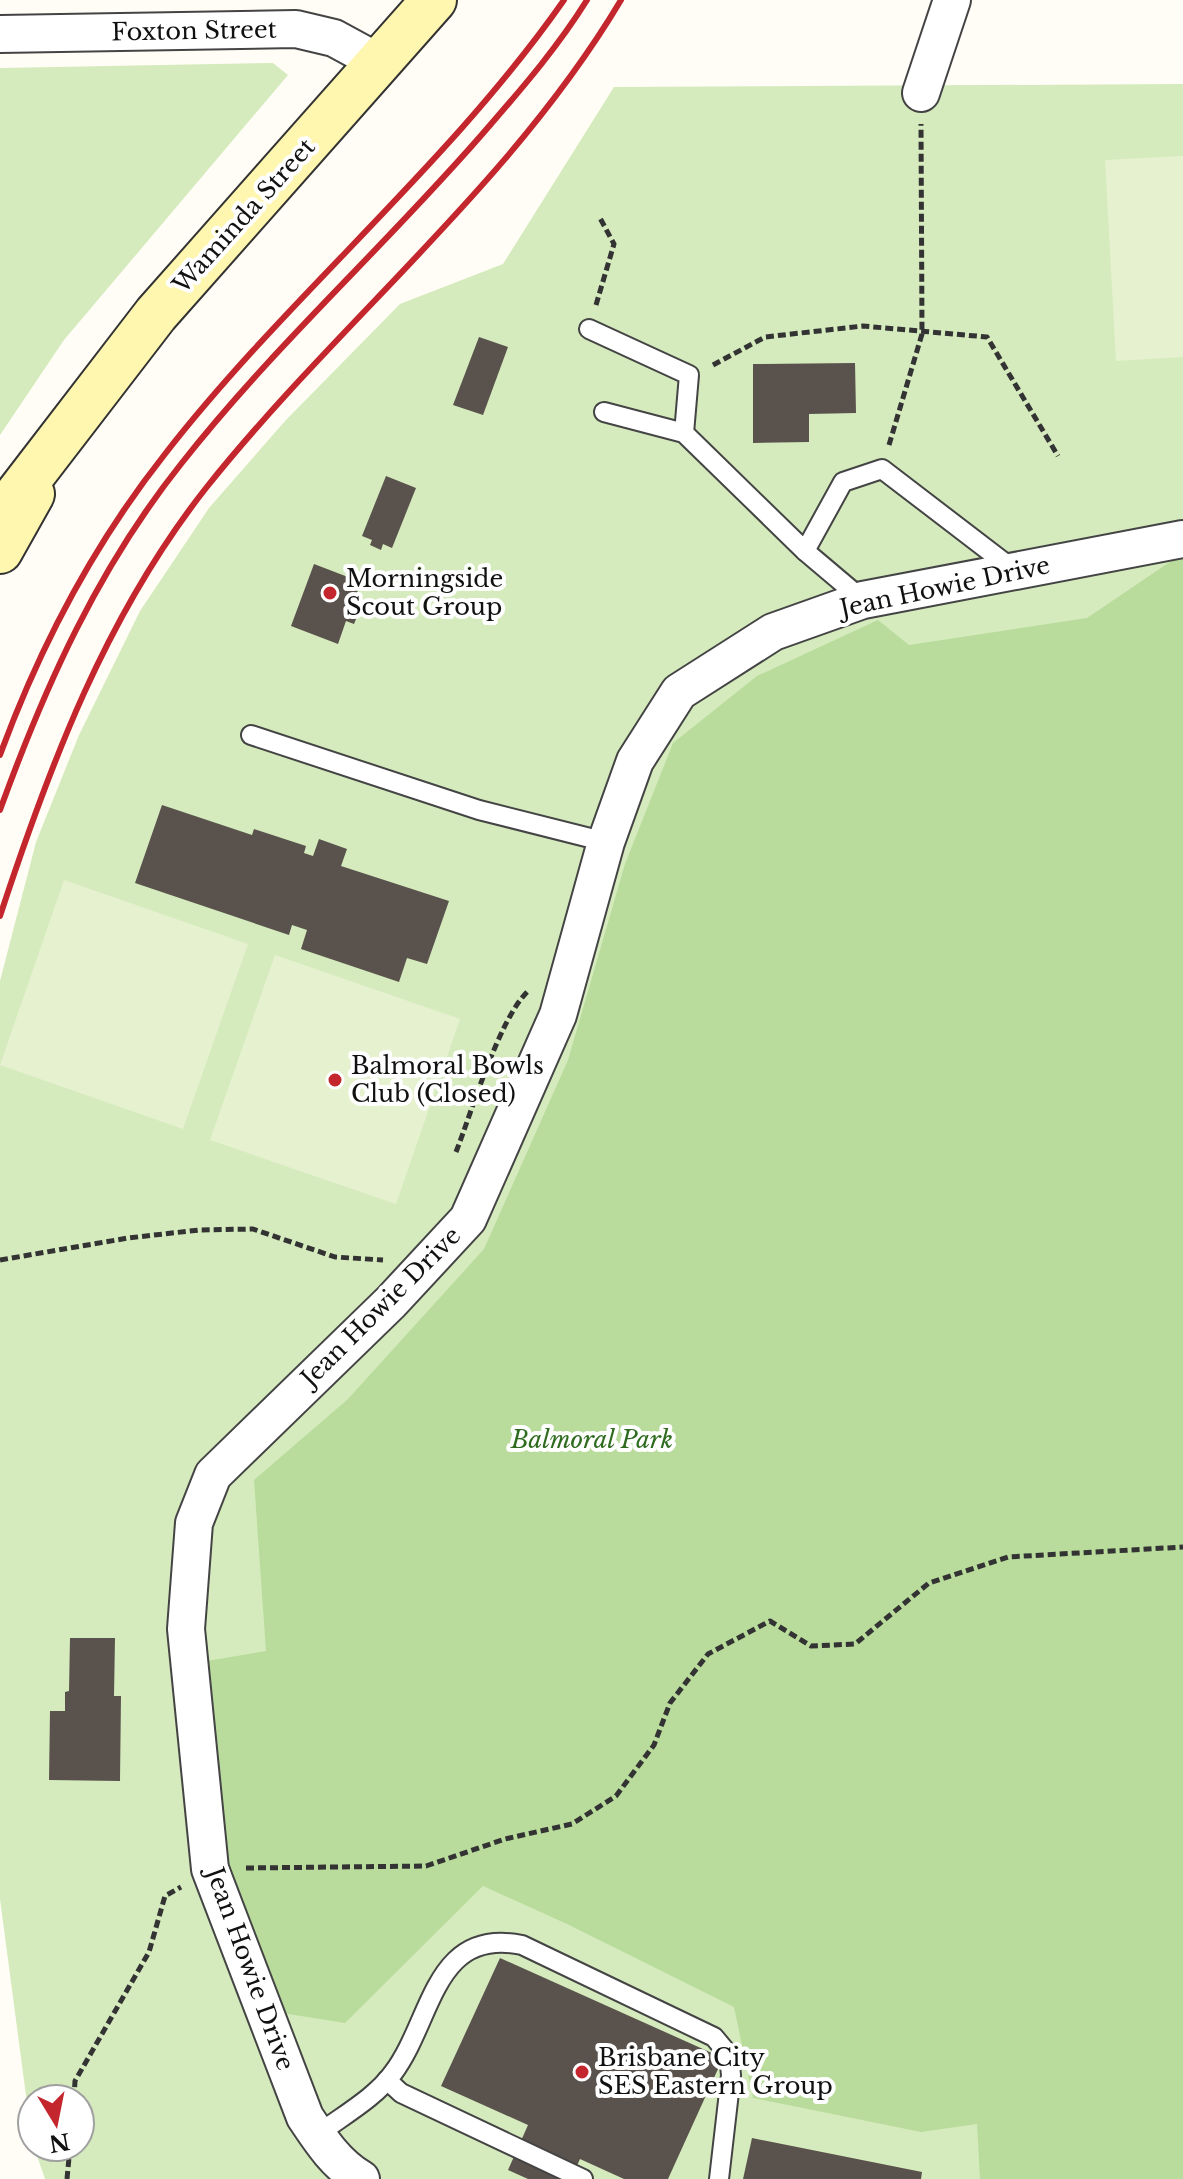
<svg xmlns="http://www.w3.org/2000/svg" width="1183" height="2179" font-family="'Libre Baskerville',serif">
  <style>
    .green { fill: #d5ebbd }
    .forest { fill: #b9dc9c }
    .pitch { fill: #e6f2cf }
    .building { fill: #5a524d }
    .lines { fill: none; stroke-linecap: round; stroke-linejoin: round }
    .lane-casing { stroke: #444; stroke-width: 22 }
    .street-casing { stroke: #444; stroke-width: 40 }
    .secondary-casing { stroke: #333; stroke-width: 48 }
    .path { stroke: #333; stroke-width: 5; stroke-dasharray: 8 4; stroke-linecap: butt }
    .lane { stroke: #fff; stroke-width: 18 }
    .street { stroke: #fff; stroke-width: 36 }
    .secondary { stroke: #fff6b0; stroke-width: 44 }
    .rail { stroke: #c4262e; stroke-width: 6 }
    .poi-dot { fill: #c4262e; stroke: #fff; stroke-width: 3 }
    .labels { text-anchor: middle; stroke-width: 8; stroke-linejoin: round; paint-order: stroke }
    .street-label { font-size: 24px; fill: #111; stroke: #fff }
    .poi-label { font-size: 24px; fill: #111; stroke: #fff; text-anchor: start }
    .park-label { font-size: 24px; font-style: italic; fill: #2f6b1f; stroke: #fff }
  </style>
  <rect width="100%" height="100%" fill="#fffdf5"/>
  <g class="green">
    <path d="M273,63L288,75L64,340L0,435V68Z"/>
    <path d="M1183,84V2179H45L34,2147H80V2099H32V2141L0,1899V981L36,842L79,735L140,611L209,508L285,421L400,304L503,264L614,87Z"/>
  </g>
  <path class="forest" d="M1183,553V2179H980L977,2124L921,2132L753,2098L734,2007L567,1924L483,1886L345,2023L282,2013L214,1851L207,1661L266,1651L254,1480L348,1399L484,1249L568,1060L625,864L673,743L757,676L878,620L909,645L1087,618Z"/>
  <g class="pitch">
    <path d="M1183,156V357L1116,361L1105,160Z"/>
    <path d="M64,880L248,944L183,1129L0,1065Z"/>
    <path d="M275,955L460,1019L396,1204L210,1140Z"/>
  </g>
  <g class="building">
    <path d="M479,337L508,347L483,415L453,405Z"/>
    <path d="M855,363L856,413L809,414V442L753,443V364Z"/>
    <path d="M386,476L416,488L392,548L383,544L381,550L370,545L372,540L362,536Z"/>
    <path d="M314,564L361,582L353,604L361,607L354,624L346,621L338,644L291,626Z"/>
    <path d="M162,805L252,835L254,829L306,846L304,853L313,856L319,839L347,849L341,866L449,901L427,964L407,958L399,982L301,949L307,930L292,925L289,935L135,883Z"/>
    <path d="M70,1638H115L114,1696H121L120,1781L49,1780L50,1711H65V1692L69,1691Z"/>
    <path d="M500,1958L723,2058L668,2179H624L580,2159L571,2179H528L508,2170L528,2125L441,2086Z"/>
    <path d="M752,2138L922,2172L921,2179H743Z"/>
  </g>
  <g class="lines">
    <defs>
      <g id="lane">
        <path d="M589,329L689,375L684,433"/>
        <path d="M604,412L684,433L805,551L863,600"/>
        <path d="M805,551L843,482L882,469L1014,570"/>
        <path d="M251,735L479,810L606,842"/>
        <path d="M387,2080L401,2093L583,2179"/>
        <path d="M317,2135C342,2116 375,2098 393,2073C433,2020 433,1927 522,1945L714,2037L729,2055L731,2075L719,2179"/>
      </g>
      <g id="street">
        <path d="M0,34L296,29L334,38L380,63"/>
        <path d="M921,93L952,0"/>
        <path d="M361,2179C336,2164 321,2141 305,2117L210,1869L186,1629L194,1523L213,1475L391,1302L468,1219L558,1015L606,842L635,761L679,692L773,632L863,600L1183,539"/>
      </g>
      <g id="secondary">
        <path d="M0,517L156,314L434,0"/>
        <path d="M0,551L32,494"/>
      </g>
    </defs>
    <use href="#lane" class="lane-casing"/>
    <use href="#street" class="street-casing"/>
    <use href="#secondary" class="secondary-casing"/>
    <g class="path">
      <path d="M596,305L614,244L600,218"/>
      <path d="M713,365L765,337L863,326L987,337L1058,456"/>
      <path d="M889,445L922,334L921,124"/>
      <path d="M456,1152C472,1111 499,1019 528,991"/>
      <path d="M0,1260L128,1238L199,1230L253,1229L335,1257L383,1260"/>
      <path d="M246,1868L426,1866L505,1839L572,1824L616,1796L654,1745L670,1703L708,1654L770,1621L811,1646L855,1644L929,1583L1008,1557L1183,1547"/>
      <path d="M74,2099L75,2081L149,1952L165,1896L181,1887"/>
      <path d="M67,2179L70,2147"/>
    </g>
    <use href="#lane" class="lane"/>
    <use href="#street" class="street"/>
    <use href="#secondary" class="secondary"/>
    <g class="rail">
      <path d="M0,755C40,646 93,545 165,454C289,295 448,166 564,0"/>
      <path d="M0,810C45,686 98,568 181,464C276,343 391,241 491,124C525,85 559,45 587,0"/>
      <path d="M0,916C50,764 106,615 206,488C339,321 511,185 621,0"/>
    </g>
  </g>
  <g class="poi-dot">
    <circle cx="330" cy="593" r="8"/>
    <circle cx="335" cy="1080" r="8"/>
    <circle cx="582" cy="2072" r="8"/>
  </g>
  <g class="labels">
    <g class="street-label">
      <text transform="translate(194 31) rotate(-1)" y="8">Foxton Street</text>
      <text transform="translate(244 216) rotate(-48)" y="8">Waminda Street</text>
      <text transform="translate(945 587) rotate(-12)" y="8">Jean Howie Drive</text>
      <text transform="translate(381 1307) rotate(-45)" y="8">Jean Howie Drive</text>
      <text transform="translate(250 1969) rotate(70)" y="8">Jean Howie Drive</text>
    </g>
    <g class="poi-label">
      <text x="346" y="587">Morningside<tspan x="346" dy="28">Scout Group</tspan></text>
      <text x="351" y="1074">Balmoral Bowls<tspan x="351" dy="28">Club (Closed)</tspan></text>
      <text x="598" y="2066">Brisbane City<tspan x="598" dy="28">SES Eastern Group</tspan></text>
    </g>
    <g class="park-label">
      <text x="592" y="1448">Balmoral Park</text>
    </g>
  </g>
  <g transform="translate(56 2123) rotate(170)"><circle r="38" fill="#ffffff" stroke="#a0a0a0" stroke-width="2"/>
  <path d="M0-6L14 30L0 20L-14 30Z" fill="#c4262e"/>
  <text y="-12" font-size="22" font-weight="bold" text-anchor="middle" fill="#111111">N</text>
  </g>
</svg>
